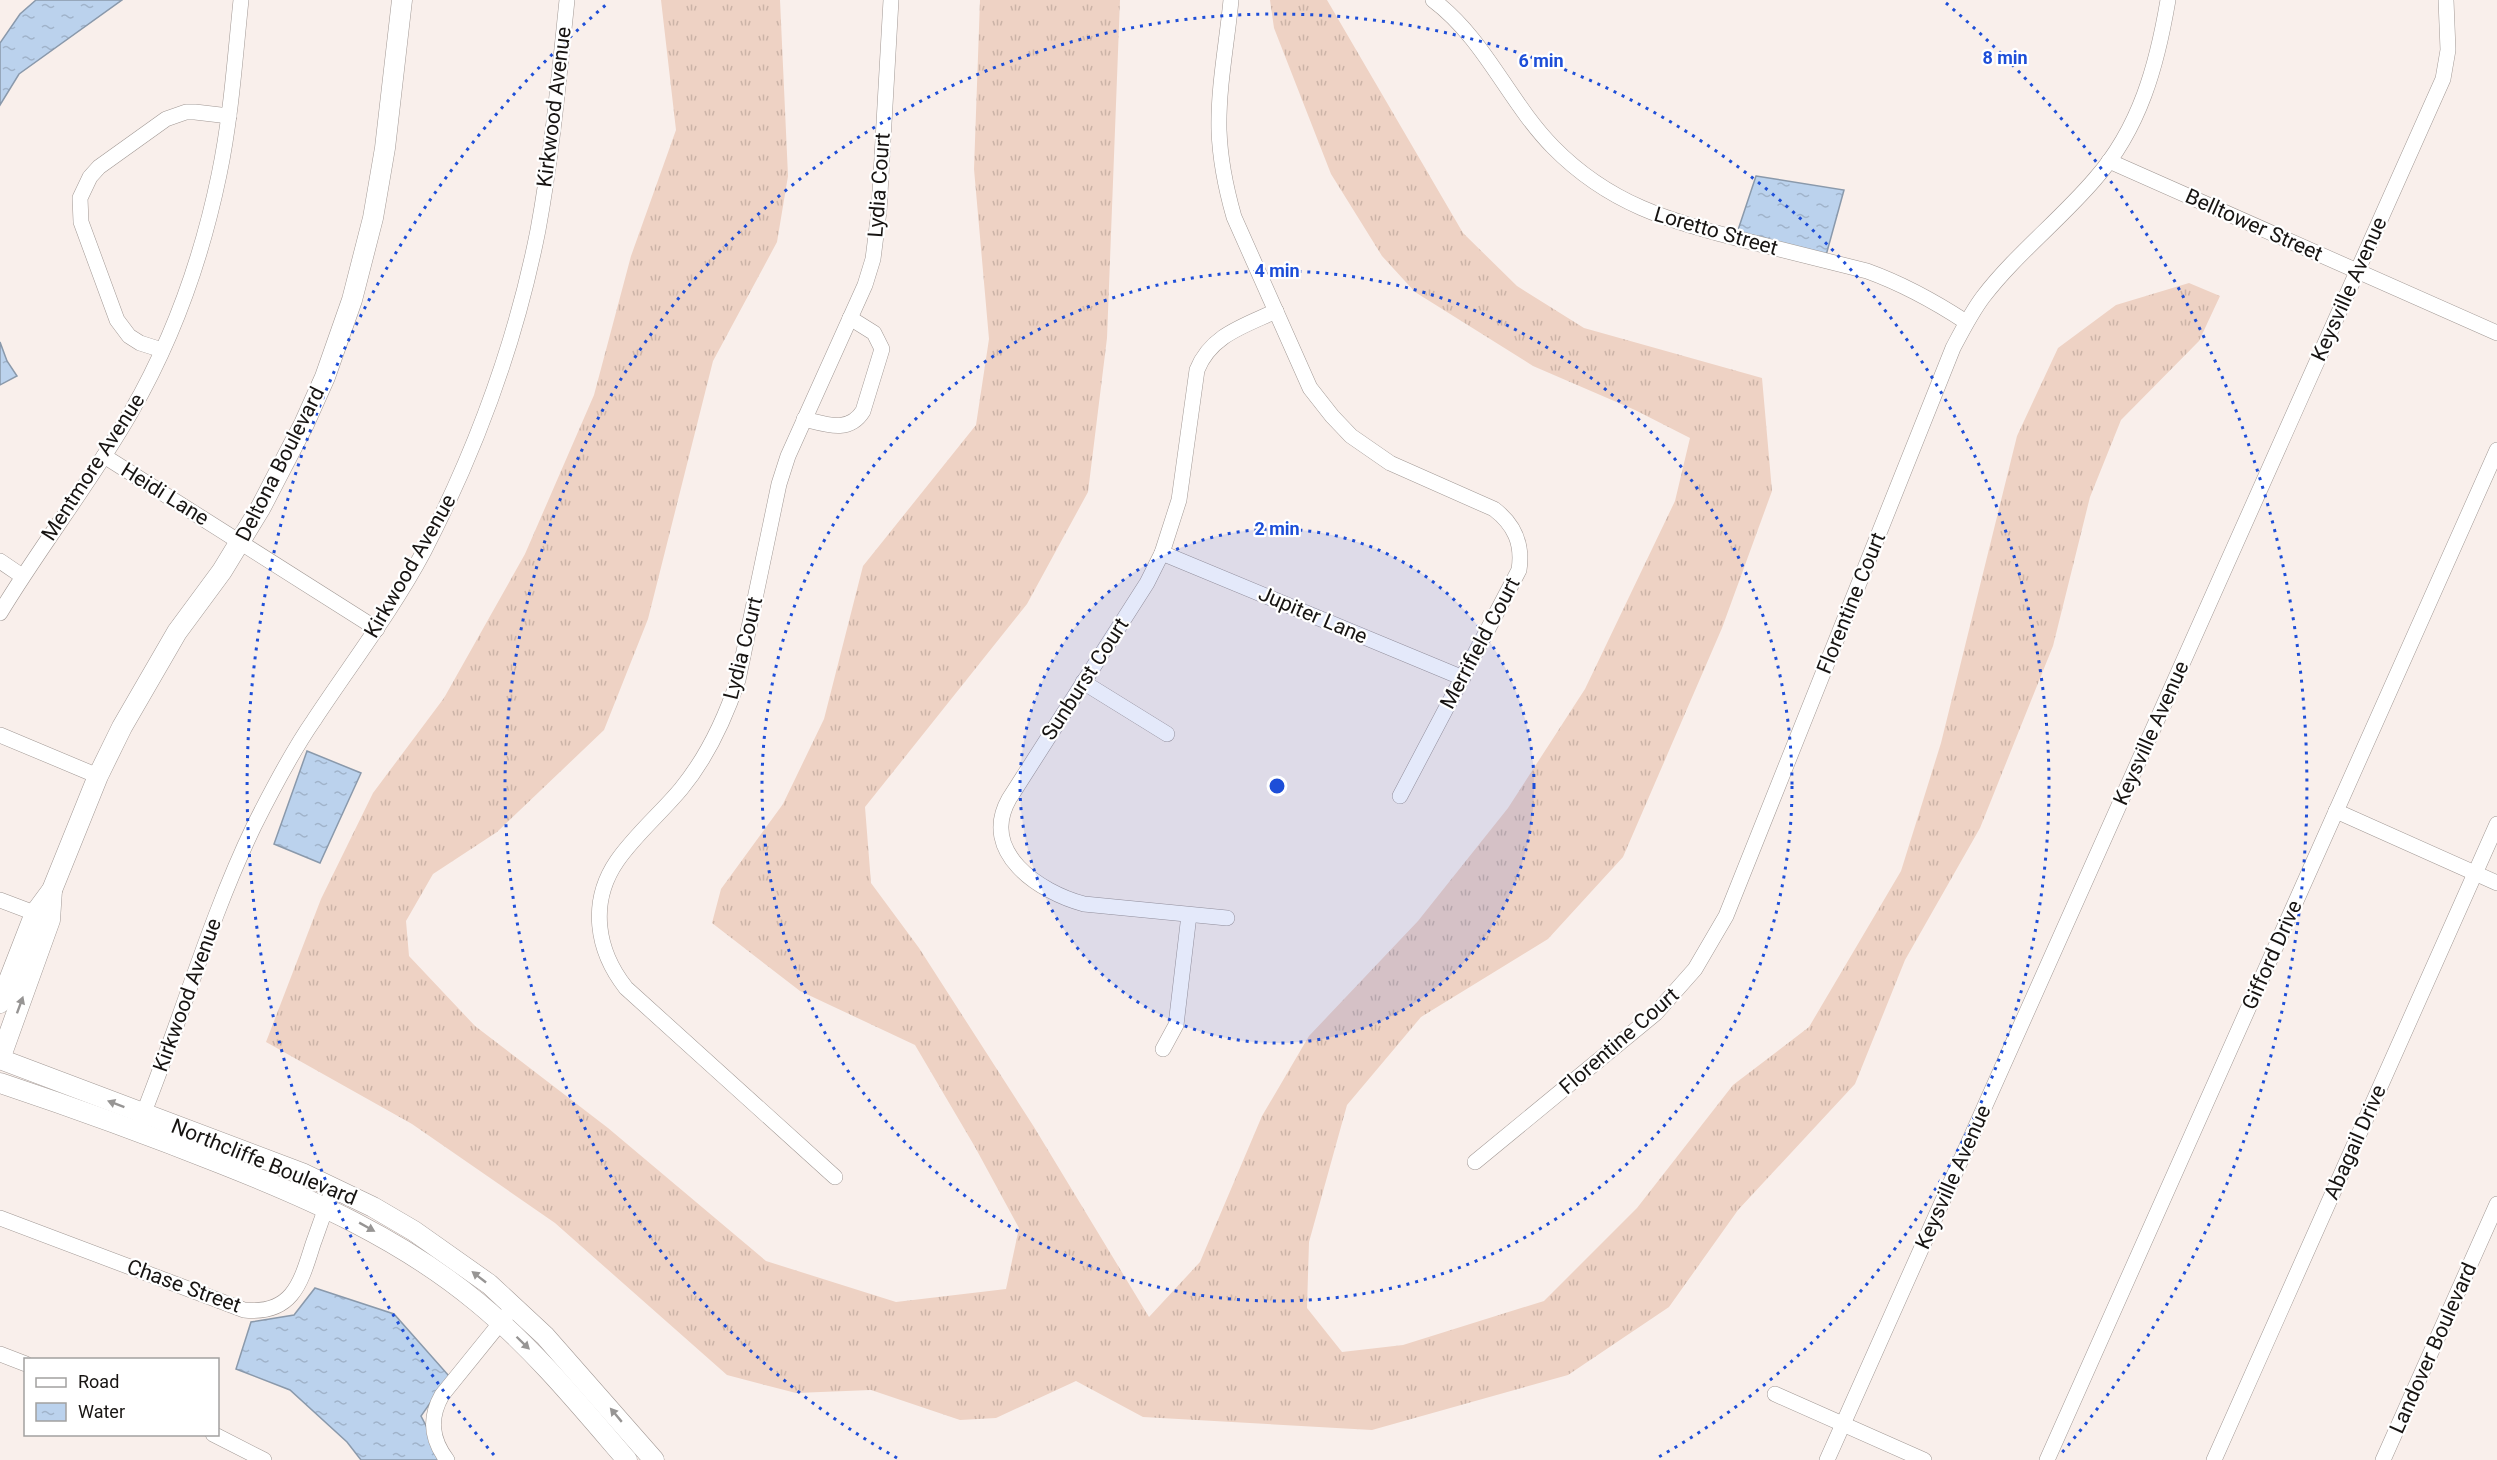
<svg xmlns="http://www.w3.org/2000/svg" width="2497" height="1460" font-family="Roboto,sans-serif">
  <style>
    .grass { fill: url(#grass-tufts) }
    .water { fill: url(#water-ripples); stroke: #8a99ab; stroke-width: 1.5 }
    .lines { fill: none; stroke-linecap: round; stroke-linejoin: round }
    .minor-casing { stroke: #a19894; stroke-width: 16 }
    .major-casing { stroke: #a19894; stroke-width: 21 }
    .minor { stroke: #fff; stroke-width: 15 }
    .major { stroke: #fff; stroke-width: 20 }
    .oneway { fill: #979594 }
    .ring { fill: none; stroke: #1d4ed8; stroke-width: 3; stroke-dasharray: 3 6 }
    .labels { text-anchor: middle; stroke-width: 4.5; stroke-linejoin: round; paint-order: stroke }
    .street-label { font-size: 21px; fill: #171412; stroke: #fff }
    .centre { fill: #1d4ed8; stroke: #fff; stroke-width: 3 }
    .ring-label { font-size: 18px; text-anchor: middle; font-weight: bold; fill: #1d4ed8; stroke: #fff; stroke-width: 4.5; stroke-linejoin: round; paint-order: stroke }
  </style>
  <defs>
    <pattern id="grass-tufts" width="24" height="20" patternUnits="userSpaceOnUse" patternTransform="scale(1.5)"><rect width="24" height="20" fill="#eed2c4"/><path d="M3 7l-1-3M5 7V3M7 7l1-3M15 17l-1-3M17 17v-4M19 17l1-3" fill="none" stroke="#cbb3a7"/></pattern>
    <pattern id="water-ripples" width="26" height="14" patternUnits="userSpaceOnUse" patternTransform="scale(1.5)"><rect width="26" height="14" fill="#bbd2ed"/><path d="M2 4q2-2 4 0t4 0M15 11q2-2 4 0t4 0" fill="none" stroke="#a0b3ca"/></pattern>
  </defs>
  <rect width="100%" height="100%" fill="#f9efeb"/>
  <path class="grass" d="M661,0H780L788,176L777,242L713,361L648,619L604,730L497,832L433,874L406,921L409,956L475,1026L608,1128L766,1261L896,1302L1006,1289L1019,1228L975,1147L915,1045L800,991L712,923L721,889L783,804L824,719L863,566L976,425L989,339L974,169L980,0H1120L1107,338L1088,492L1027,604L865,807L871,883L919,948L1034,1127L1149,1317L1200,1262L1262,1116L1309,1036L1418,921L1508,808L1585,689L1675,501L1690,438L1635,410L1533,366L1415,292L1382,256L1331,174L1274,28L1270,0H1327L1463,233L1517,286L1584,328L1762,378L1772,491L1722,628L1623,857L1548,939L1421,1017L1347,1105L1309,1242L1307,1308L1342,1352L1403,1345L1544,1301L1637,1208L1733,1085L1809,1027L1901,871L1941,743L2017,436L2058,348L2116,305L2189,283L2220,296L2199,341L2121,420L2090,497L2053,646L1980,828L1905,960L1855,1084L1738,1210L1669,1307L1568,1375L1372,1430L1143,1417L1076,1381L996,1418L960,1420L871,1390L796,1393L727,1375L555,1223L412,1124L266,1042L321,899L373,793L444,698L525,554L594,395L631,256L676,130Z"/>
  <g class="water">
    <path d="M36,0H122L19,74L0,105V43L20,14Z"/>
    <path d="M1756,176L1844,190L1825,259L1735,239Z"/>
    <path d="M0,342L7,361L17,376L0,385Z"/>
    <path d="M307,751L361,773L320,863L274,844Z"/>
    <path d="M315,1288L394,1314L449,1376L421,1416L444,1460H361L347,1442L290,1390L236,1369L251,1322L294,1315Z"/>
  </g>
  <g class="lines">
    <defs>
      <g id="minor">
        <path d="M1231,0C1227,43 1218,87 1219,130C1220,160 1226,189 1234,217L1310,388L1332,416L1351,436L1390,463L1494,509C1515,525 1523,544 1519,570L1400,796"/>
        <path d="M1433,0C1485,39 1508,101 1553,147C1611,206 1671,221 1747,241C1787,251 1827,261 1867,271C1903,284 1934,301 1966,322"/>
        <path d="M2109,161L2497,333"/>
        <path d="M162,350L140,343L129,336L117,320L81,222L80,198L90,177L99,167L166,119L186,112H195L229,116"/>
        <path d="M804,419C825,424 849,434 863,411L882,349L874,333L850,318"/>
        <path d="M104,456L377,629"/>
        <path d="M1162,553L1463,678"/>
        <path d="M0,561L22,576"/>
        <path d="M0,613C41,545 91,482 131,412C173,339 202,257 219,175C231,118 235,58 241,0"/>
        <path d="M1083,682L1167,734"/>
        <path d="M0,735L98,776"/>
        <path d="M2336,811L2497,883"/>
        <path d="M0,900L45,917"/>
        <path d="M1227,918L1084,904C1039,892 979,852 1009,799L1147,583L1162,553L1179,500L1197,370C1211,335 1244,326 1276,311"/>
        <path d="M1163,1049L1176,1025L1189,915"/>
        <path d="M140,1122C180,1024 208,922 254,826C272,790 291,753 314,720C351,664 392,611 424,551C476,450 516,342 538,230C552,154 559,77 567,0"/>
        <path d="M1475,1162L1656,1013L1695,969L1726,916L1953,348C1962,331 1971,313 1983,297C2016,254 2060,220 2095,179C2140,128 2157,65 2168,0"/>
        <path d="M835,1177L626,988C596,950 589,902 617,861C635,835 661,813 681,789C708,756 725,719 738,680L779,484L788,456L865,285L873,259L879,211L891,0"/>
        <path d="M0,1218L244,1310C293,1315 301,1282 313,1244C320,1225 326,1206 334,1187"/>
        <path d="M0,1354L26,1364"/>
        <path d="M1775,1394L1924,1460"/>
        <path d="M213,1434L264,1460"/>
        <path d="M447,1460C431,1439 429,1418 442,1395L514,1306"/>
        <path d="M1827,1460L2443,79L2448,50L2446,0"/>
        <path d="M2047,1460L2497,450"/>
        <path d="M2214,1460L2497,824"/>
        <path d="M2383,1460L2497,1204"/>
      </g>
      <g id="major">
        <path d="M52,890L50,920L0,1059L302,1173L373,1207L414,1231L489,1284L545,1336L654,1460"/>
        <path d="M0,1003L35,913L52,890L98,776L122,727L177,632L222,571L261,507L304,424L325,377L352,300L373,218L385,148L402,0"/>
        <path d="M0,1083C75,1108 149,1135 222,1164C313,1200 401,1239 477,1302C533,1348 579,1404 627,1460"/>
      </g>
    </defs>
    <use href="#minor" class="minor-casing"/>
    <use href="#major" class="major-casing"/>
    <use href="#minor" class="minor"/>
    <use href="#major" class="major"/>
  </g>
  <defs><path id="oneway-solid" d="M-6-.8H1V-3.2L6.5 0L1 3.2V.8H-6Z" transform="scale(1.5)"/></defs>
  <g class="oneway">
    <use href="#oneway-solid" transform="translate(20 1005) rotate(-70)"/>
    <use href="#oneway-solid" transform="translate(116 1104) rotate(-159)"/>
    <use href="#oneway-solid" transform="translate(367 1227) rotate(29)"/>
    <use href="#oneway-solid" transform="translate(479 1277) rotate(-142)"/>
    <use href="#oneway-solid" transform="translate(523 1343) rotate(44)"/>
    <use href="#oneway-solid" transform="translate(616 1415) rotate(-130)"/>
  </g>
  <circle cx="1277" cy="786" r="257" fill="#1d4ed8" fill-opacity=".12"/>
  <g class="ring">
    <circle cx="1277" cy="786" r="257"/>
    <circle cx="1277" cy="786" r="515"/>
    <path d="M897 1458A772 772 0 1 1 1657 1458"/>
    <path d="M494 1455A1030 1030 0 0 1 608 3M1946 3A1030 1030 0 0 1 2060 1455"/>
  </g>
  <g class="labels">
    <g class="street-label">
      <text transform="translate(554 107) rotate(-83)" y="7">Kirkwood Avenue</text>
      <text transform="translate(879 185) rotate(-86)" y="7">Lydia Court</text>
      <text transform="translate(2254 225) rotate(24)" y="7">Belltower Street</text>
      <text transform="translate(1716 231) rotate(16)" y="7">Loretto Street</text>
      <text transform="translate(2349 289) rotate(-66)" y="7">Keysville Avenue</text>
      <text transform="translate(280 464) rotate(-63)" y="7">Deltona Boulevard</text>
      <text transform="translate(93 467) rotate(-57)" y="7">Mentmore Avenue</text>
      <text transform="translate(165 494) rotate(32)" y="7">Heidi Lane</text>
      <text transform="translate(410 566) rotate(-60)" y="7">Kirkwood Avenue</text>
      <text transform="translate(1851 603) rotate(-68)" y="7">Florentine Court</text>
      <text transform="translate(1313 615) rotate(23)" y="7">Jupiter Lane</text>
      <text transform="translate(1480 643) rotate(-62)" y="7">Merrifield Court</text>
      <text transform="translate(743 648) rotate(-76)" y="7">Lydia Court</text>
      <text transform="translate(1085 679) rotate(-57)" y="7">Sunburst Court</text>
      <text transform="translate(2151 733) rotate(-66)" y="7">Keysville Avenue</text>
      <text transform="translate(2272 955) rotate(-66)" y="7">Gifford Drive</text>
      <text transform="translate(187 995) rotate(-70)" y="7">Kirkwood Avenue</text>
      <text transform="translate(1619 1041) rotate(-41)" y="7">Florentine Court</text>
      <text transform="translate(2355 1142) rotate(-66)" y="7">Abagail Drive</text>
      <text transform="translate(264 1162) rotate(22)" y="7">Northcliffe Boulevard</text>
      <text transform="translate(1953 1177) rotate(-66)" y="7">Keysville Avenue</text>
      <text transform="translate(184 1286) rotate(20)" y="7">Chase Street</text>
      <text transform="translate(2433 1348) rotate(-66)" y="7">Landover Boulevard</text>
    </g>
  </g>
  <circle cx="1277" cy="786" r="9" class="centre"/>
  <g class="ring-label">
    <text x="2005" y="64">8 min</text>
    <text x="1541" y="67">6 min</text>
    <text x="1277" y="277">4 min</text>
    <text x="1277" y="535">2 min</text>
  </g>
  <rect x="24" y="1358" width="195" height="78" fill="#ffffff" stroke="#a2a1a0" stroke-width="1.5"/>
  <rect x="36" y="1378" width="30" height="9" fill="#ffffff" stroke="#a2a1a0" stroke-width="1.5"/>
  <text x="78" y="1388" font-size="18" fill="#171412">Road</text>
  <rect x="36" y="1403" width="30" height="18" fill="url(#water-ripples)" stroke="#a2a1a0" stroke-width="1.5"/>
  <text x="78" y="1418" font-size="18" fill="#171412">Water</text>
</svg>
